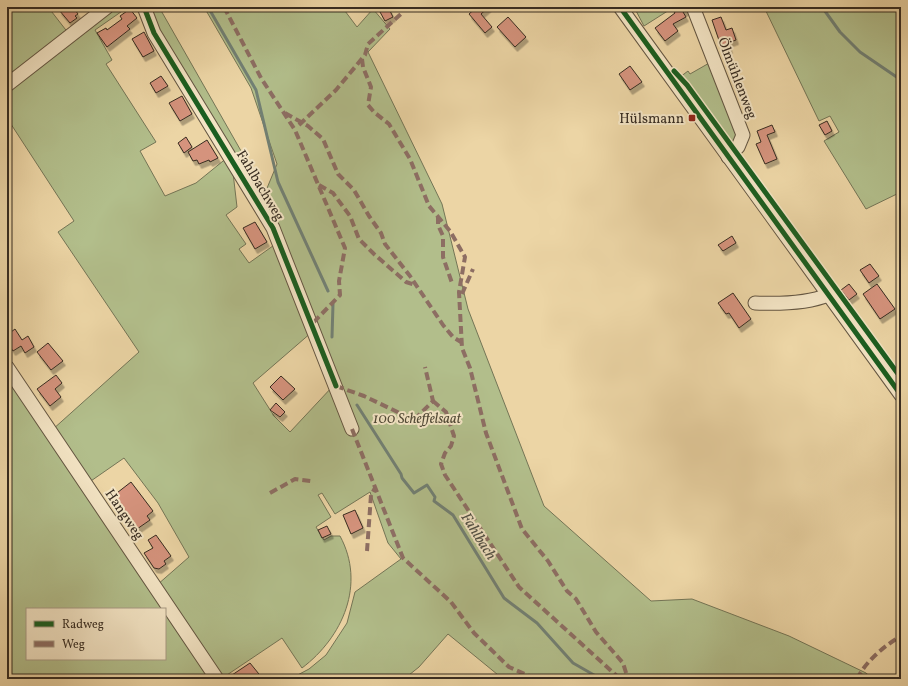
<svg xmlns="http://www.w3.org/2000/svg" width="908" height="686" font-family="Vollkorn,serif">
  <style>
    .green { fill: #b2be8b; stroke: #747556; fill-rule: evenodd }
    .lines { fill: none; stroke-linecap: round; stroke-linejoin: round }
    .stream { stroke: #728074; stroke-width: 3 }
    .building { fill: #d5937d; stroke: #372c21; filter: url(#shadow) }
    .minor-casing { stroke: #645642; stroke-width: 15 }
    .minor { stroke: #f3e4c4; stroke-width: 13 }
    .quiet { stroke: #8d6e63; stroke-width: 4; stroke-dasharray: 8 4; stroke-linecap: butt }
    .cycleway-casing { stroke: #f3e4c4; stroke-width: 8 }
    .cycleway { stroke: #1b5e20; stroke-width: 5 }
    .poi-dot { fill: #8f2418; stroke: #f3e4c4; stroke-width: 1.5 }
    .labels { text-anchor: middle; stroke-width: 4; stroke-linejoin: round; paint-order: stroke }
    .street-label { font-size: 14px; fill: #372c21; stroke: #f3e4c4 }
    .poi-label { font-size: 14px; fill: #372c21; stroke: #f3e4c4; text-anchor: end }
    .park-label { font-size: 14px; font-style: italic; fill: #504936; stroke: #f3e4c4 }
    .water-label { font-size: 15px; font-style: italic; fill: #504f44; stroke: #f3e4c4 }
  </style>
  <defs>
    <filter id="shadow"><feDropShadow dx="2.5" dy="4.5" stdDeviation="0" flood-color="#0004"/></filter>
  </defs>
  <rect width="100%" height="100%" fill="#ecd5a5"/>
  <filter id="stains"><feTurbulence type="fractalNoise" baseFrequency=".005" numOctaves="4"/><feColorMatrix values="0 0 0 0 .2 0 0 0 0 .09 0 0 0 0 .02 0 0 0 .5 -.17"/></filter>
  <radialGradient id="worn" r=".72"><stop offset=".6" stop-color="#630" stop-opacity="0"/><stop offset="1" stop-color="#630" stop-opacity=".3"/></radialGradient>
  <g class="green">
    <path d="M7,7H48L69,34L110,7H128L95,30L112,60L106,64L156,142L140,151L165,196L196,183L228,157L232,164L237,207L226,215L246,244L239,249L249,263L277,243L312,332L253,383L274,416L290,432L333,386L275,227L146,7H159L265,193L277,164L251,88L204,7H342L357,27L373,9L390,29L368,52L442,204L468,309L544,506L651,601L692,599L789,636L866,673L873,679H503L448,634L419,667L404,679H290L309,669L326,655L347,623L355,592L401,559L388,543L370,492L335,514L322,493L318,495L331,517L316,527L324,540L331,536H340C366,584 343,637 302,668L282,638L221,679L157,585L189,557L158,503L124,458L88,483L213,679H7V371L52,430L139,352L58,232L74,221L7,118ZM27,609H165V659H27Z"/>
    <path d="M634,7H674L644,26Z"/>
    <path d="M764,7H901V192L866,209L824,141L839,132L830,116L819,121Z"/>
    <path d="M711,62L738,133L733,146L689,86L680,77L688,71L690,74Z"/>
  </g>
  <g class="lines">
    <g class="stream">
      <path d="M208,7L256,90L278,182L328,291"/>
      <path d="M822,7L840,32L860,52L901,80"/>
      <path d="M332,337L333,304"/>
      <path d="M357,405L401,474L402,478L414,493L427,485L435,497L434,501L453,515L504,598L537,623L573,663L601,679"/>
    </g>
  </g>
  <g class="building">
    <path d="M64,7H73L78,14L75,16L77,18L70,23L59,10Z"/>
    <path d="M388,7L393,17L385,21L380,12Z"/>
    <path d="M477,7H489L481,14L492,27L485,33L469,14Z"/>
    <path d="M672,7H685L686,11L683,12L686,17L673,24L678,31L665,41L655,28L675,13Z"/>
    <path d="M130,9L137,18L127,26L130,29L107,47L97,33L106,28L107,30L122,19L120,16Z"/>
    <path d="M508,17L526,37L515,47L497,27Z"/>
    <path d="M721,17L726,30L732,28L736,40L728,43L730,49L723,52L712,20Z"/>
    <path d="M144,32L154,51L143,57L132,39Z"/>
    <path d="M630,66L642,82L630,90L619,74Z"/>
    <path d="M161,76L168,86L156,93L150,83Z"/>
    <path d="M182,96L192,114L180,121L169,103Z"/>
    <path d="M827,121L832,131L825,135L819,125Z"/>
    <path d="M772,125L775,132L767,135L777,159L765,164L756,144L761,142L757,131Z"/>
    <path d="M186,137L192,147L184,153L178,143Z"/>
    <path d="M207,140L218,158L210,162L209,160L199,164L197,160L193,161L188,152Z"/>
    <path d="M255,222L267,242L255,249L243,228Z"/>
    <path d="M732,236L736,243L723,251L718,245Z"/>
    <path d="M870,264L879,276L869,283L860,270Z"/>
    <path d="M849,284L857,294L849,300L841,290Z"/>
    <path d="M877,284L895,309L880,319L863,294Z"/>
    <path d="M733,293L751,319L739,328L729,313L726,314L718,303Z"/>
    <path d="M15,329L22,340L28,336L34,347L25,353L21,346L13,351L7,342V335Z"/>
    <path d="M48,343L63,361L51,370L37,352Z"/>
    <path d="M56,375L62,383L55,389L61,397L50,406L37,389Z"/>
    <path d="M281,376L295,389L283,400L270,387Z"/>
    <path d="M276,403L285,412L280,417L270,410Z"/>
    <path d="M131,482L153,511L147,516L150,520L137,529L113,496Z"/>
    <path d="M355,510L363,528L351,534L343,515Z"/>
    <path d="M327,526L331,534L322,538L318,530Z"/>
    <path d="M156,535L171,556L164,561L166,564L159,569L154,568L144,553L153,548L148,540Z"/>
    <path d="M250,663L263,679H226Z"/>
  </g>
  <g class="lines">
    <defs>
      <g id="minor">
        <path d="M144,7L154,33L273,228L352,429"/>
        <path d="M620,7L901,395"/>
        <path d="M693,7L743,135L738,147L728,157"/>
        <path d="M7,85L107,7"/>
        <path d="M755,303C778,304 806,304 828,295"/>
        <path d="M7,367L217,679"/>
      </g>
    </defs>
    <use href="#minor" class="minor-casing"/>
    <use href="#minor" class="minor"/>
    <g class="quiet">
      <path d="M224,7L261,78L295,130L345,248L339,281L340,295L312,324"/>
      <path d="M362,59L363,67L371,87L368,105L374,112L389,124L410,159L429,206L450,231L465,257L459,292L462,348L470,368L486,433L522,529L548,561L567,591L576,599L596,632L623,663L628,679"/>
      <path d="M285,113L308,126L323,139L338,174L354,190L369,216L381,233L385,244L410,276L443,325L453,337L461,342"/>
      <path d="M299,125L336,90L365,55L368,44L402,13"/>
      <path d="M319,185L333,193L350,216L359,239L374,254L406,282L415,285"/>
      <path d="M438,216V225L443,236V257L452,283"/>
      <path d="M462,294L473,269"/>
      <path d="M336,386L364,396L410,418L417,417L433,401L425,367"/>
      <path d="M433,401L446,412L454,436L451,446L445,453L441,464L445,475L519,587L618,677L625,679"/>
      <path d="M352,429L403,558L451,602L474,633L509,667L536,679"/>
      <path d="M270,493L295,479L311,481"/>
      <path d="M367,551L371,495L375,488"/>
      <path d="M857,679C866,661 884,646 901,636"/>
    </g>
    <defs>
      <g id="cycleway">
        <path d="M144,7L154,33L273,228L336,386"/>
        <path d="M620,7L901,395"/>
        <path d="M674,71L687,85L901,378"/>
      </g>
    </defs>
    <use href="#cycleway" class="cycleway-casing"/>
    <use href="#cycleway" class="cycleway"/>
  </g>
  <rect class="poi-dot" x="688" y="114" width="8" height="8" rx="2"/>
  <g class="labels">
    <g class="street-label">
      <text transform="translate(738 78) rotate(69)" y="5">Ölmühlenweg</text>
      <text transform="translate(261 185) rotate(59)" y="5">Fahlbachweg</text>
      <text transform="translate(125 514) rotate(56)" y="5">Hangweg</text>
    </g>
    <g class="poi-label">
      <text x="684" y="123">Hülsmann</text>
    </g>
    <g class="park-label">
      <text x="417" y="423">100 Scheffelsaat</text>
    </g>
    <g class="water-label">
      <text transform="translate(479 536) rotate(58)" y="5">Fahlbach</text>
    </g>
  </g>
  <rect width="908" height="686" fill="none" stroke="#ecd5a5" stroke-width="24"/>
  <rect x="8" y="8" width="892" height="670" fill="none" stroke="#372c21" stroke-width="2"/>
  <rect x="12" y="12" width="884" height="662" fill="none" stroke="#372c21"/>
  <rect x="26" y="608" width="140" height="52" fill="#f3e4c4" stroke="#a89a83"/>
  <rect x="34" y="621" width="20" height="6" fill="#1b5e20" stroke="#a89a83"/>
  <text x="62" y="628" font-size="12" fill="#372c21">Radweg</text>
  <rect x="34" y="641" width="20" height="6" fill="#8d6e63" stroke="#a89a83"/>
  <text x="62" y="648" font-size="12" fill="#372c21">Weg</text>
  <rect width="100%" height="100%" filter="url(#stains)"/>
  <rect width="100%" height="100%" fill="url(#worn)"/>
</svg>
